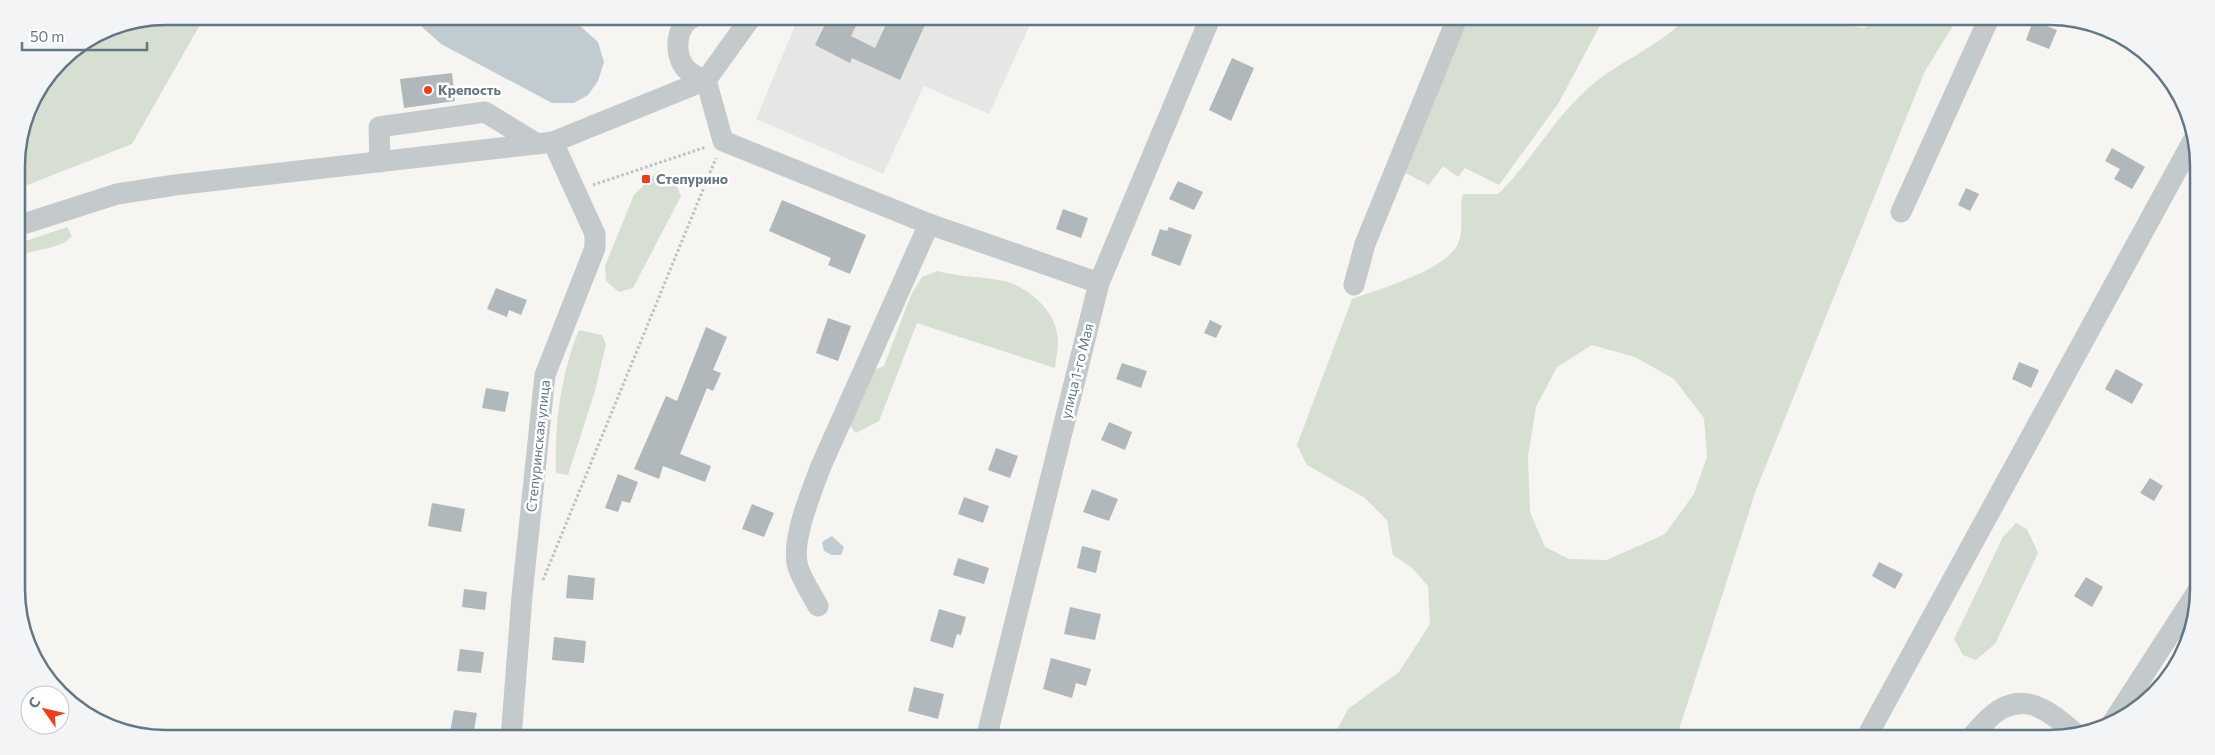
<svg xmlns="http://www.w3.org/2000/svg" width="2215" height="755" font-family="Commissioner,sans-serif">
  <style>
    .built { fill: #e6e7e5 }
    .green { fill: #d7ded2; fill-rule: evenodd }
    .water { fill: #c0ccd1 }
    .building { fill: #b0b8bc }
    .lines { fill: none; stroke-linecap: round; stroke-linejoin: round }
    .path { stroke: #bec0c2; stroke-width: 3; stroke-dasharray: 2.5 2.5; stroke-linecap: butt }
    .minor { stroke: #c4c9cb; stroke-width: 21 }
    .poi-dot { fill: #f33d14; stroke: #fff; stroke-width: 2 }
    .labels { text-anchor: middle; stroke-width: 5; stroke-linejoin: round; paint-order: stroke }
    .poi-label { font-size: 14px; font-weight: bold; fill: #627785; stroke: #fff; text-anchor: start }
    .street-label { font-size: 14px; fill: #627785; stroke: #fff }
    .rim { fill: none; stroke: #627785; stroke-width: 2.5 }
  </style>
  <rect width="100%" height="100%" fill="#f6f5f1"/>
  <path class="built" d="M799,16H1034L989,114L924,86L883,174L756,119Z"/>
  <g class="green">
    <path d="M166,16H205L132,144L17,189V156L32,100L67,54L109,28Z"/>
    <path d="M1469,16H1605L1558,104L1499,185L1465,168L1458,177L1443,166L1429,185L1401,171Z"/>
    <path d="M1688,16H1824L1842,25L1865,28L1876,16H1959L1925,71L1756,490L1676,739H1332L1348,709L1399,672L1430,624L1428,586L1411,567L1393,555L1387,520L1365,498L1307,465L1297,445L1352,299C1379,289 1451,269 1459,241C1464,227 1459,210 1463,194H1498C1529,164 1550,125 1581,95C1612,63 1658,49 1688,16ZM1592,345L1635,357L1674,379L1704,418L1707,457L1694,494L1665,534L1607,560L1569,559L1545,547L1530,512L1528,456L1536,407L1557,367Z"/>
    <path d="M658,171L674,180L681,196L633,288L619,292L606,281L605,266L634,195Z"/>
    <path d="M67,227L72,236L64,243L49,248L17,255V244Z"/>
    <path d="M938,271C960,278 991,276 1011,283C1034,292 1057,314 1058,340C1058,349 1056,359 1055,368L917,323L879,421L856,433L849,425L869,372L884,366L911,295L922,277Z"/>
    <path d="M579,330L602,335L606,344L595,391L568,475L556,473C554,425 561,374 579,330Z"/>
    <path d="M2016,523L2027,529L2038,553L1995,644L1976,660L1963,655L1954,639L2003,537Z"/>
  </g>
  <g class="water">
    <path d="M410,16H569L598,42L604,62L598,81L588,95L574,103H552L441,44Z"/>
    <path d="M832,536L844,547L841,555H832L824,551L822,542Z"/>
  </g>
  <g class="building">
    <path d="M829,16H861L851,36L875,48L890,16H929L900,80L852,58L850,63L815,45Z"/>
    <path d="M2033,21L2057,30L2049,49L2026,40Z"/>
    <path d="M1232,58L1254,68L1231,121L1209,110Z"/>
    <path d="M452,73L455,101L404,108L400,79Z"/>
    <path d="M2112,148L2145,167L2132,189L2114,179L2120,169L2105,161Z"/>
    <path d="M1178,181L1203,192L1194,210L1169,199Z"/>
    <path d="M1966,188L1979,194L1970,211L1958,205Z"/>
    <path d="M782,200L866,235L850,274L828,265L831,258L769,231Z"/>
    <path d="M1063,209L1088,218L1081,238L1056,229Z"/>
    <path d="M1169,227L1192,235L1180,266L1151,255L1160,229L1167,231Z"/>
    <path d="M496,288L527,300L521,315L509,310L507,317L487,309Z"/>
    <path d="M828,318L851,326L838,361L816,353Z"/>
    <path d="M1210,320L1222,326L1216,338L1204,333Z"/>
    <path d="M706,327L727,337L713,370L721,373L713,391L707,388L680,454L711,466L705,482L663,466L659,479L634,469L666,396L677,401Z"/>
    <path d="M2019,362L2039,370L2031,388L2012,379Z"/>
    <path d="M1122,363L1147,371L1141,388L1116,379Z"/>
    <path d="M2116,369L2143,384L2132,404L2105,389Z"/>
    <path d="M486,388L509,392L505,412L482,408Z"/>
    <path d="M1109,422L1132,432L1125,450L1101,440Z"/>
    <path d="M996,448L1018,456L1010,478L988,470Z"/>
    <path d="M618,474L638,482L630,503L622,501L618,512L605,508Z"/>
    <path d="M2150,478L2163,486L2154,501L2140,493Z"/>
    <path d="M1092,489L1118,499L1109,521L1083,512Z"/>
    <path d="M964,497L989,506L983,523L958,514Z"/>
    <path d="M432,503L465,509L461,532L428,526Z"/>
    <path d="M752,504L774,513L764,537L742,529Z"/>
    <path d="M1082,546L1101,551L1096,573L1077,568Z"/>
    <path d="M958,558L989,568L984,584L953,575Z"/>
    <path d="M1879,562L1903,574L1895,589L1872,576Z"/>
    <path d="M568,575L595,578L593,600L566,598Z"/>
    <path d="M2086,577L2103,587L2092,607L2074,596Z"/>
    <path d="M464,589L487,592L485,610L462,607Z"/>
    <path d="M1070,607L1101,614L1095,640L1064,634Z"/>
    <path d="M939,609L966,617L961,635L957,634L953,648L930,641Z"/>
    <path d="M554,637L586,641L584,663L552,660Z"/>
    <path d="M460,649L484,652L481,673L457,671Z"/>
    <path d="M1051,658L1091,669L1086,686L1076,683L1072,698L1043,689Z"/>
    <path d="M914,687L944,694L938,719L908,711Z"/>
    <path d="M454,710L477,713L473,736L450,732Z"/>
  </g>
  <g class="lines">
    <g class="path">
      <path d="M644,16L665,22"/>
      <path d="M593,185L706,147"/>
      <path d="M543,580L716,158"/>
    </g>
    <g class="minor">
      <path d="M696,16C675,23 673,54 686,69C692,75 699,78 706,80"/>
      <path d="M706,80L723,141L929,224L1099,283"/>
      <path d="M706,80L752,16"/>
      <path d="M380,162L379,127L485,112L537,144"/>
      <path d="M1901,212L1990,16"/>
      <path d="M17,226L117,194L175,185L553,142L706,80"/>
      <path d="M1354,285L1365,244L1458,16"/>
      <path d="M818,606C811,593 802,580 798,567C790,542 812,490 821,466L929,224"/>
      <path d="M2111,725L2199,589"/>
      <path d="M1866,738L2195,137"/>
      <path d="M1971,738C1975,732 1981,726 1986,721C2019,687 2047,708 2076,734"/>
      <path d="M511,739L522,596L545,375L595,248V234L553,142"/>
      <path d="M986,739L1099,283L1211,16"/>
    </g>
  </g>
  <g class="poi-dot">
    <circle cx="428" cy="90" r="5"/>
    <rect x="641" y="174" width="10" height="10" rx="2.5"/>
  </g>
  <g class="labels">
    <g class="poi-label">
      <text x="438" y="95">Крепость</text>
      <text x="656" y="184">Степурино</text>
    </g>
    <g class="street-label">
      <text transform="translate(1077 371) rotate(-76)" y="5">улица 1-го Мая</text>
      <text transform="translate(538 446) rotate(-84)" y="5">Степуринская улица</text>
    </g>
  </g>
  <path d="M0 0H2215V755H0ZM166 25H2049A141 141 0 0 1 2190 166V589A141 141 0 0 1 2049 730H166A141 141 0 0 1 25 589V166A141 141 0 0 1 166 25Z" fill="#f2f4f5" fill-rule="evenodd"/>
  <path class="rim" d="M166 25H2049A141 141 0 0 1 2190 166V589A141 141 0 0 1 2049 730H166A141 141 0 0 1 25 589V166A141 141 0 0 1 166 25Z"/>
  <g transform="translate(45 710) rotate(304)"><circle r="24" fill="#ffffff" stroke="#c0c9ce"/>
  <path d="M0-4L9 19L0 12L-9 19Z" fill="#f33d14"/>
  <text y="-8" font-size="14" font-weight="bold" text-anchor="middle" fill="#627785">С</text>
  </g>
  <path d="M22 42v8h125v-8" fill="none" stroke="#627785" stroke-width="2.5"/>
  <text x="30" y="42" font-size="15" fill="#627785" stroke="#ffffff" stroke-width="4" paint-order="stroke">50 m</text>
</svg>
